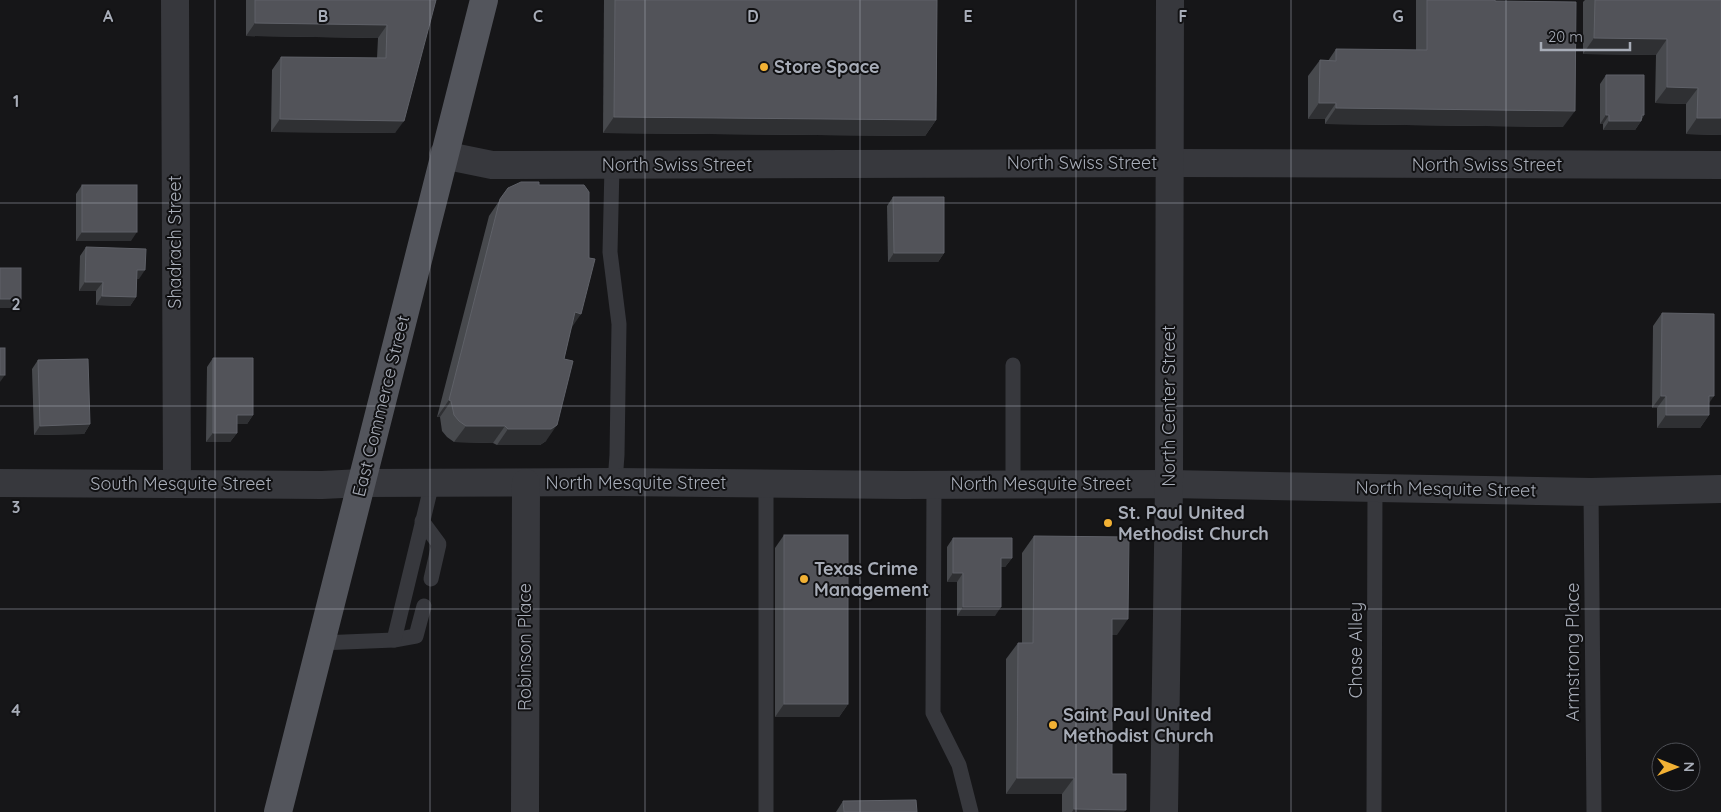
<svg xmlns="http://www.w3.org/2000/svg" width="1721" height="812" font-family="Quicksand,sans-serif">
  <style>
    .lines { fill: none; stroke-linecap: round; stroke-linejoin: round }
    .service { stroke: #37383d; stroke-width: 15 }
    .minor { stroke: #37383d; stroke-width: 28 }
    .primary { stroke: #53555c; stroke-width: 28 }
    .wall { fill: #47494d }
    .shaded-wall { fill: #2f3033 }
    .building { fill: #525359; stroke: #5f6168 }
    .grid { fill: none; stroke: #a8adb8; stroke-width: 1; stroke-opacity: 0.55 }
    .poi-dot { fill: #f2b134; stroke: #111113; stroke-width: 2 }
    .labels { text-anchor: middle; stroke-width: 4; stroke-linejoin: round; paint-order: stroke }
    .poi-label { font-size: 18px; font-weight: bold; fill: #a8adb8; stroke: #111113; text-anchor: start }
    .street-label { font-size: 18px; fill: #a8adb8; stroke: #111113 }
    .grid-label { font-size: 16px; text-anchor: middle; font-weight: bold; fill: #a8adb8; stroke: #111113; stroke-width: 4; stroke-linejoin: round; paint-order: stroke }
  </style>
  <rect width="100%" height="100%" fill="#161618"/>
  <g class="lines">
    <g class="service">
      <path d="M612,166L610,252L619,324L617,455L615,482"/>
      <path d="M1013,365V484"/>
      <path d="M934,484L933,713L959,765L971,812"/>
      <path d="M1591,492L1594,812"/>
      <path d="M422,521L439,544L431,579"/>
      <path d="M394,640L416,636L424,606"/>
      <path d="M320,643L394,640L432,483"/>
      <path d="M766,812V484"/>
      <path d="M1374,812L1375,487"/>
    </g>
    <g class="minor">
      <path d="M175,0L177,483"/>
      <path d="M443,155L492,165L1169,163L1721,165"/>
      <path d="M0,483L322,485L362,483L615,482L903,485L1169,484L1591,492L1721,489"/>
      <path d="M525,812L526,483"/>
      <path d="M1164,812L1169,484L1170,0"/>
    </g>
    <path class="primary" d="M278,812L484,0"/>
  </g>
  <g class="wall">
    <path d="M246,0H436L395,133L271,132L272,70L281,57L377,58L378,38L246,36Z"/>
    <path d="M604,0H937L936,120L925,136L603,133Z"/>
    <path d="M1416,0H1495L1563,127L1325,124V119H1308V76L1320,60L1328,61L1336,49L1416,50Z"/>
    <path d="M1585,0H1721V135L1686,134V104L1655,103L1656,55L1583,54V2Z"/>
    <path d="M1606,75L1644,115L1641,121L1635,130H1603V124H1600V84Z"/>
    <path d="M82,185L131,241H76V194Z"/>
    <path d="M539,185L571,328L564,359L546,441L540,445H497L493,443L454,442L447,437L442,431L440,417H437L489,216L508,188Z"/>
    <path d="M893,197L944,253L938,262H888L887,206Z"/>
    <path d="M86,247L139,279H137L136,297L130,306L96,305V291H79L80,256Z"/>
    <path d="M1662,313L1709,402V415L1700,428H1657V408H1652L1653,326Z"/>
    <path d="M213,358L253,415L247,424H237V433L230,442H206L207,367Z"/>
    <path d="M38,360L90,424L84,434L34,435L32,369Z"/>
    <path d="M784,535L848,704L839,717H775V548Z"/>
    <path d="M1034,536L1117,635H1112V774L1124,812H1062V794H1006V659L1018,643H1022V553Z"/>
    <path d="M953,538L1012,558L1005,567H1001L995,616H957V582H947V547Z"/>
    <path d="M843,801L844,812H836Z"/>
  </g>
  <g class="shaded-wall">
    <path d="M255,23L387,25L378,38L246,36Z"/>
    <path d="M1594,38L1667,39L1656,55L1583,54Z"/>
    <path d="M1667,87L1698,88L1686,104L1655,103Z"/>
    <path d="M1319,103H1336L1325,119H1308Z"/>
    <path d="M1336,108L1575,111L1563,127L1325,124Z"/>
    <path d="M1606,115H1609L1603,124H1600Z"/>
    <path d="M1644,115L1640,121H1641L1635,130H1603L1609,121Z"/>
    <path d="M614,117L936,120L925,136L603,133Z"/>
    <path d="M1697,118H1721V135L1686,134Z"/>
    <path d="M280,119L404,121L395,133L271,132Z"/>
    <path d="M82,232H137L131,241H76Z"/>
    <path d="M894,253H944L938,262H888Z"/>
    <path d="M137,270H145L139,279H131Z"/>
    <path d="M85,282H103L96,291H79Z"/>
    <path d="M102,296L136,297L130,306L96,305Z"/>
    <path d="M0,299H21L15,308H0Z"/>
    <path d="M575,312L581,314L570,330Z"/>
    <path d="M0,375H5L0,382Z"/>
    <path d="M1661,396H1666L1657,408H1652Z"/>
    <path d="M1709,396H1714L1705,409Z"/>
    <path d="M449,400L451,401L440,417H437Z"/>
    <path d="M237,415H253L247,424H230Z"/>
    <path d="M1666,415H1709L1700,428H1657Z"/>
    <path d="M90,424L84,434L34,435L40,426Z"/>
    <path d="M557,425L546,441L540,445H497L508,429Z"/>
    <path d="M466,426H505L493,443L454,442Z"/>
    <path d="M213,433H237L230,442H206Z"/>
    <path d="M1001,558H1012L1005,567H995Z"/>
    <path d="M953,573H963L957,582H947Z"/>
    <path d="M963,607H1001L995,616H957Z"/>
    <path d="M1112,619H1128L1117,635H1101Z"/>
    <path d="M784,704H848L839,717H775Z"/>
    <path d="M1017,778H1074L1062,794H1006Z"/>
    <path d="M1074,809L1126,810L1124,812H1072Z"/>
  </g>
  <g class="building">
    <path d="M255,0H436L404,121L280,119L281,57L386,58L387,25L255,23Z"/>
    <path d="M615,0H937L936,120L614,117Z"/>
    <path d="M1427,0H1495V1L1576,2L1575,111L1336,108V103H1319L1320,60L1336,61V49L1427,50Z"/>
    <path d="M1595,0H1721V118H1697L1698,88L1667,87V39L1594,38Z"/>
    <path d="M1606,75H1644V115H1642L1641,121H1609V115H1606Z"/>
    <path d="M521,182H539V185H584L589,192V258L595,259L581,314L575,312L564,359L573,361L557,425L551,429H508L505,426H466L459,421L454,415L451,401L449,400L500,199L508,188Z"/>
    <rect x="82" y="185" width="55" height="47"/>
    <path d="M893,197H944V253H894Z"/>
    <path d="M86,247L146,249L145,270H137L136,297L102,296L103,282H85Z"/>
    <rect x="0" y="268" width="21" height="31"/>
    <path d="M1662,313L1714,314V396H1709V415H1666V396H1661Z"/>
    <rect x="0" y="348" width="5" height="27"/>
    <path d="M213,358H253V415H237V433H213Z"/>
    <path d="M88,359L90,424L40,426L38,360Z"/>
    <rect x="784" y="535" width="64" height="169"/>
    <path d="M1034,536L1129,537L1128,619H1112V774H1126V810L1074,809V778H1017L1018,643H1033Z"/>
    <path d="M953,538H1012V558H1001V607H963V573H953Z"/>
    <path d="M916,800L917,812H844L843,801Z"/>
  </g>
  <path class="grid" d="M215,0V812M430,0V812M645,0V812M860,0V812M1076,0V812M1291,0V812M1506,0V812M0,203H1721M0,406H1721M0,609H1721"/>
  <g class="poi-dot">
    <circle cx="764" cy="67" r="5"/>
    <circle cx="1108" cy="523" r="5"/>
    <circle cx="804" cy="579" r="5"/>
    <circle cx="1053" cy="725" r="5"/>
  </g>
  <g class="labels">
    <g class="poi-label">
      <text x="774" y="73">Store Space</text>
      <text x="1118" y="519">St. Paul United<tspan x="1118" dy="21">Methodist Church</tspan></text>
      <text x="814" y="575">Texas Crime<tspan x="814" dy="21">Management</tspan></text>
      <text x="1063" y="721">Saint Paul United<tspan x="1063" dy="21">Methodist Church</tspan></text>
    </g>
    <g class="street-label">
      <text x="1082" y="169">North Swiss Street</text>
      <text x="677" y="171">North Swiss Street</text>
      <text x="1487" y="171">North Swiss Street</text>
      <text transform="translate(175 242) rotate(-90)" y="6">Shadrach Street</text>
      <text transform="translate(381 406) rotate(-76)" y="6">East Commerce Street</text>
      <text transform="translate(1169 406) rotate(-90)" y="6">North Center Street</text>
      <text x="636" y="489">North Mesquite Street</text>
      <text x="181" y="490">South Mesquite Street</text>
      <text x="1041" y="490">North Mesquite Street</text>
      <text transform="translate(1446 489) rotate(1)" y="6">North Mesquite Street</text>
      <text transform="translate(525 647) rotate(-90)" y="6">Robinson Place</text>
      <text transform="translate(1356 650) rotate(-90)" y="6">Chase Alley</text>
      <text transform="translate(1573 652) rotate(-90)" y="6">Armstrong Place</text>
    </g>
  </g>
  <g class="grid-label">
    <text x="108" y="22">A</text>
    <text x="323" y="22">B</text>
    <text x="538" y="22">C</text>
    <text x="753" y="22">D</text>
    <text x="968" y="22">E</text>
    <text x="1183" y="22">F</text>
    <text x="1398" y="22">G</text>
    <text x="16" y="107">1</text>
    <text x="16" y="310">2</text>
    <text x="16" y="513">3</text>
    <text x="16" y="716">4</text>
  </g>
  <g transform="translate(1676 767) rotate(90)"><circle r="24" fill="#111113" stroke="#4d4f55"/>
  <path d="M0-4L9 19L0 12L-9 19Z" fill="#f2b134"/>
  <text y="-8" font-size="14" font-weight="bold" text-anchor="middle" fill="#a8adb8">N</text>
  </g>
  <path d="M1541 42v8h89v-8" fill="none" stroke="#a8adb8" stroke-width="2.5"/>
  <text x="1548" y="42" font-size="15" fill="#a8adb8" stroke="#111113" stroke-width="4" paint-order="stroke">20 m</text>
</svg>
